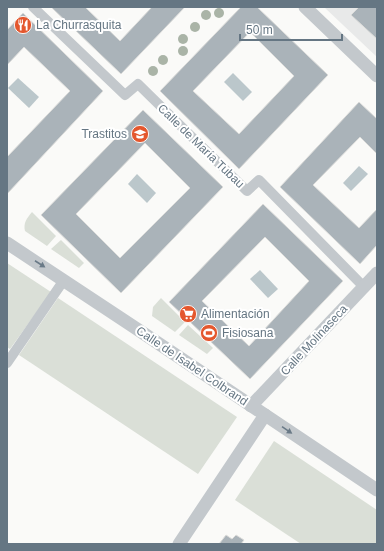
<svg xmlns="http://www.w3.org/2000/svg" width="384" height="551" font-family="Arial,sans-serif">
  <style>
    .built { fill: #e8e9e9 }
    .green { fill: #dadfd7 }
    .water { fill: #bbc7cb }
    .building { fill: #aab3b9; stroke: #dcdcda; fill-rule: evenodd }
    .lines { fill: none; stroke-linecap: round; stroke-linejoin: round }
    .pedestrian { stroke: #c3c8cc; stroke-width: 10 }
    .minor { stroke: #c3c8cc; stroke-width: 13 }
    .tree { fill: #aab4a7 }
    .oneway { fill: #6a7a87 }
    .labels { text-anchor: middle; stroke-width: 4; stroke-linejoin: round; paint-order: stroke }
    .poi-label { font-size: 12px; fill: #657683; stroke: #fff; text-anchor: start }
    .street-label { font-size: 12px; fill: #657683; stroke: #fff }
  </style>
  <rect width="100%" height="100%" fill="#fafaf8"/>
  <path class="built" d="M324,7H377V57Z"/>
  <g class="green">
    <path d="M32,212L56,236L47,246L25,231C23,223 27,218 32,212Z"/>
    <path d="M61,240L84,263L79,268L51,249Z"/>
    <path d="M7,263L51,292L10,349L7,347Z"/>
    <path d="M58,298L237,417L198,474L19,355Z"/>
    <path d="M161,298L185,322L175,332L152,316L153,307Z"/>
    <path d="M188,325L213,348L207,354L179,335Z"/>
    <path d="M274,441L377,510V544H301L235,500Z"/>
  </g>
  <g class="water">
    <path d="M233,73L252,92L243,101L224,82Z"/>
    <path d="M18,78L39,97L29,108L8,88Z"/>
    <path d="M359,166L368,174L351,191L343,183Z"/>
    <path d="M137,174L156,193L147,203L128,184Z"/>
    <path d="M260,270L278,289L268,298L250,279Z"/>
  </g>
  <g class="building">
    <path d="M51,7H85L120,41L152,7H185L121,74Z"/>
    <path d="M241,7H257L328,75L239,169L160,91ZM250,32L294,76L239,134L193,91Z"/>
    <path d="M359,7H377V39L351,15Z"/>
    <path d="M23,13L103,91L7,194V157L70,91L24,47L7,65V30Z"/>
    <path d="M359,102L377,119V154L360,137L313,185L359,228L377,209V245L360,264L280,187Z"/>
    <path d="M143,110L223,187L121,293L41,215ZM145,143L190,188L120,258L76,214Z"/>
    <path d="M263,204L343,281L250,379L169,302ZM265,237L309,281L249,346L202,301Z"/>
    <path d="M226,535L232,539L236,535L244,540L241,544H219Z"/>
  </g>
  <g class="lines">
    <g class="pedestrian">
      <path d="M33,7L125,95L138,84L247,191L259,180L364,287"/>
      <path d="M7,363L64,280"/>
    </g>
    <g class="minor">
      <path d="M305,7L377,76"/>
      <path d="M7,243L137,329L377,490"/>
      <path d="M251,406L377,273"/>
      <path d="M179,544L265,415"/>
    </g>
  </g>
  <g class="tree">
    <circle cx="219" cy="13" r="5"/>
    <circle cx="206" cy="15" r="5"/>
    <circle cx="195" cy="27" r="5"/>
    <circle cx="183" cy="39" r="5"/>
    <circle cx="183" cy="51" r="5"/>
    <circle cx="163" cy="60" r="5"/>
    <circle cx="153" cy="71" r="5"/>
  </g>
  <defs><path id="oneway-solid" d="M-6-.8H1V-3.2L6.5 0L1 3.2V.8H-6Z"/></defs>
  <g class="oneway">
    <use href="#oneway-solid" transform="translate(40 264) rotate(33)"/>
    <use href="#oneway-solid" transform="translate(287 430) rotate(34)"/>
  </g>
  <defs>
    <symbol id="restaurant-disc" viewBox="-11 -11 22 22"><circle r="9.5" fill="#e4572e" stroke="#fff"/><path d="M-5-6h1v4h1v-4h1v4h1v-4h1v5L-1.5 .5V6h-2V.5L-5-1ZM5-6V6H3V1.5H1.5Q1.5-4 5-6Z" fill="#fff"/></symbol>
    <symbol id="school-disc" viewBox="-11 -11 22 22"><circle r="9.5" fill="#e4572e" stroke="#fff"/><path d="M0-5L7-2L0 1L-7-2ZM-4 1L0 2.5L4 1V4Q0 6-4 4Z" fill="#fff"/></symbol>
    <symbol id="supermarket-disc" viewBox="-11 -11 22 22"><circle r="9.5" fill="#e4572e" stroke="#fff"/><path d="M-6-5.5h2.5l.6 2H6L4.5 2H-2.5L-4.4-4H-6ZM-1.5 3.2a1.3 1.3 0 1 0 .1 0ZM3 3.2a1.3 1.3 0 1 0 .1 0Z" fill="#fff"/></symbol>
    <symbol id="stadium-disc" viewBox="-11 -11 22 22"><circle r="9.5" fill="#e4572e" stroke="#fff"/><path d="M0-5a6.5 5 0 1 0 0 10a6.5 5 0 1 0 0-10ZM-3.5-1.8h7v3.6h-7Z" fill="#fff"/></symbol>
  </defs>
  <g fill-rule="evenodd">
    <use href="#restaurant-disc" x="13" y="15" width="20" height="20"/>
    <use href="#school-disc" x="130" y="124" width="20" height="20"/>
    <use href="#supermarket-disc" x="178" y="304" width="20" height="20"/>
    <use href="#stadium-disc" x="199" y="323" width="20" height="20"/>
  </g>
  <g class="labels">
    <g class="poi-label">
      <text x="36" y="29">La Churrasquita</text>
      <text x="127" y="138" text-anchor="end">Trastitos</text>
      <text x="201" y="318">Alimentación</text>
      <text x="222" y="337">Fisiosana</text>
    </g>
    <g class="street-label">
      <text transform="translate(201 146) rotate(44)" y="4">Calle de María Tubau</text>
      <text transform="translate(314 340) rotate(-47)" y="4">Calle Molinaseca</text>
      <text transform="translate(192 366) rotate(34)" y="4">Calle de Isabel Colbrand</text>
    </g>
  </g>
  <rect width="384" height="551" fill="none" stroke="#657683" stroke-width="16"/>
  <path d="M240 34v6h102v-6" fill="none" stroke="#657683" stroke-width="2"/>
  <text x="246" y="34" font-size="12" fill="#657683" stroke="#ffffff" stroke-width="3" paint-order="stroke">50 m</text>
</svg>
